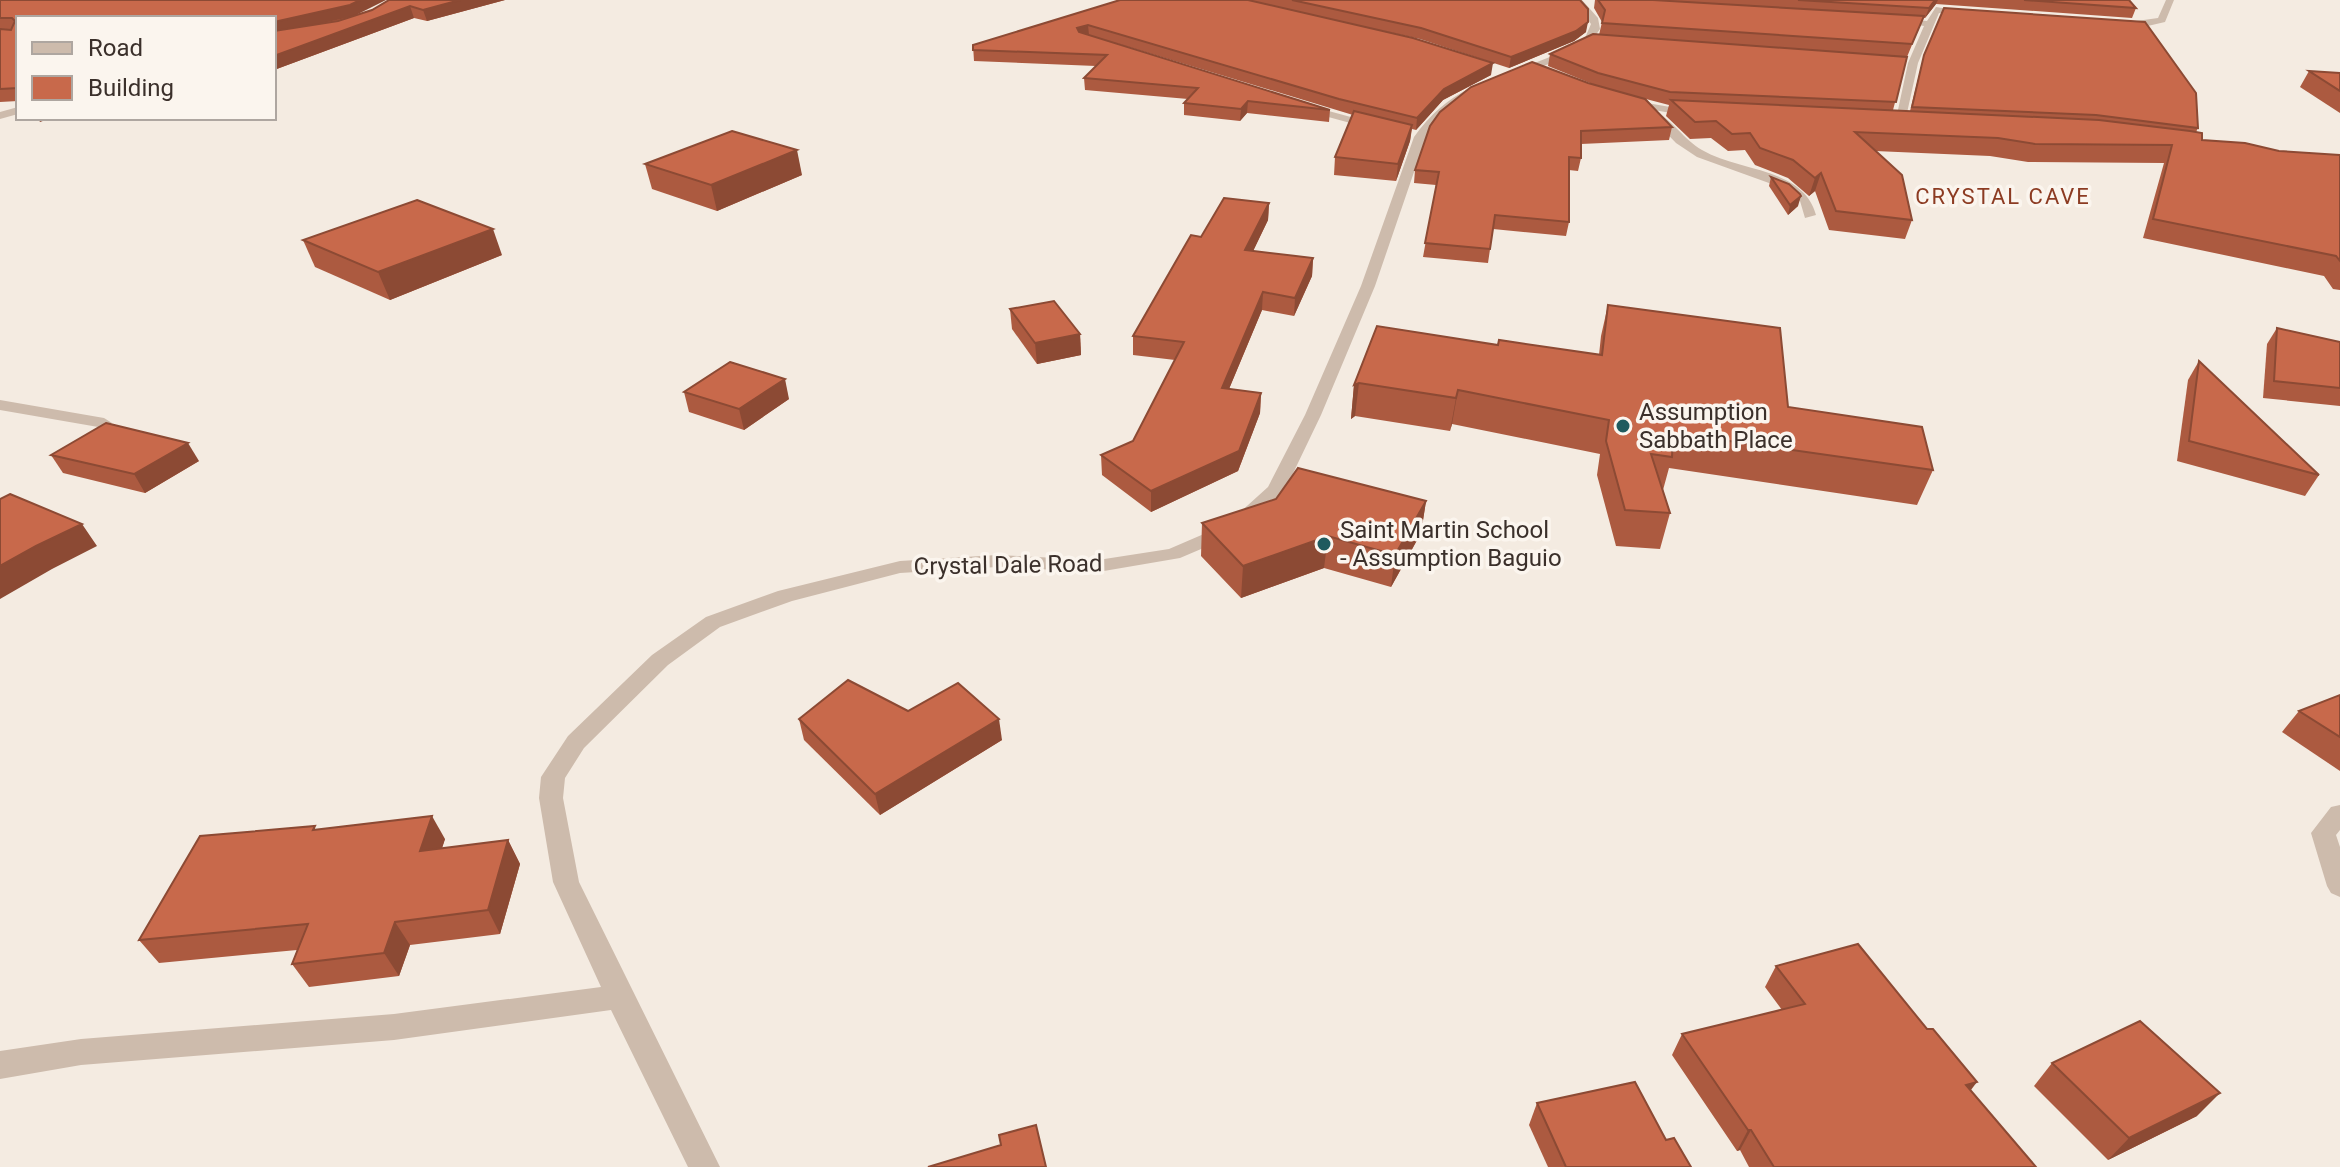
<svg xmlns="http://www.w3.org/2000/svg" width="2340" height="1167" font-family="Roboto,sans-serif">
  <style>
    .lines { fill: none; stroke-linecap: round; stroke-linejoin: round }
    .minor { fill: #cdbbac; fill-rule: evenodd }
    .wall { fill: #ac5a40 }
    .shaded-wall { fill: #8c4a34 }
    .building { fill: #c8694b; stroke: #8c4a34; stroke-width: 2 }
    .poi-dot { fill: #1f5a5e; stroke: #fbf5ee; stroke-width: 3 }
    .labels { text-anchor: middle; stroke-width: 7; stroke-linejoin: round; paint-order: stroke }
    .far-neighbourhood-label { font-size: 22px; letter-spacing: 2px; fill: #8c3b22; stroke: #fbf5ee }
    .poi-label { font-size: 24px; fill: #3b302b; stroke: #fbf5ee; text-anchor: start }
    .street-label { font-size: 24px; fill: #3b302b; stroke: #fbf5ee }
  </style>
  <rect width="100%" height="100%" fill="#f4ebe1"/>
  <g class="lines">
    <g class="minor">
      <path d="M1573,0H1582L1598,18L1600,29L1591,42C1535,81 1468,75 1426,137L1375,286L1321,415L1285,490L1241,532L1180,558L1098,572L997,567L900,573L792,601L720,627L668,665L584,748L565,778L563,798L579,882L720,1167H688L611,1010L394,1040L81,1065L0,1079V1051L81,1039L394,1014L601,987L553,882L539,798L541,777L568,736L652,655L706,617L778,591L900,561L997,555L1098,560L1169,549L1227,524L1268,487L1305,415L1361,286L1414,137C1463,68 1524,79 1585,38L1591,24Z"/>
      <path d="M2166,0H2174L2165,22L2139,28L2115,24L2158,18Z"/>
      <path d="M1936,7L1973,13L1969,16L1939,13L1918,63L1905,122L1895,124L1908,63L1924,26L1890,21L1895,18L1927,21Z"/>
      <path d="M1630,100L1693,111L1698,114L1693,117L1626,105L1625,103Z"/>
      <path d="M1303,104L1380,125L1382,127L1376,130L1299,109V105Z"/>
      <path d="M18,107V114L0,119V112Z"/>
      <path d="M1654,111C1672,119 1684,140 1702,150C1739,172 1803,167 1816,215L1805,218L1800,201L1788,190L1697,157L1676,143L1650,116L1649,114Z"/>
      <path d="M0,400L104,418L112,423L104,428L0,410Z"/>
      <path d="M2340,805V830L2336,835L2340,847V897L2331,893L2327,886L2311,833L2331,807Z"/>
    </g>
  </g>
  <g class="wall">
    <path d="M0,0L356,15L372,10L387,2L505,0L427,21L414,18L274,70L18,18V101L0,102Z"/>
    <path d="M1120,0H1580L1586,32L1574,41L1509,68L1420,39L1334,20L1491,75L1443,100L1416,130L1412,129L1410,141L1396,181L1334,175L1335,157L1353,115L1089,35L1330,110L1329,122L1247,113L1240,121L1184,115V103L1188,99L1085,90L1084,78L1096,66L974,61L973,45Z"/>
    <path d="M1595,0H2129L2136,8L2132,18L1936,4L1925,18H1923L1907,57L1893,110L1910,111L1924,55L2198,128L2196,132L2202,140L2279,151L2340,155V290L2333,289L2324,276L2143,238L2164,163L2028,162L1990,156L1875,151L1912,220L1905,239L1829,230L1815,191L1809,196L1788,178L1755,165L1745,150L1728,151L1711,138L1690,139L1666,116L1669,105L1646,99L1672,127L1669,140L1581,144V158L1578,171L1569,170V222L1566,236L1493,229L1488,263L1423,257L1436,185L1414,183L1415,170L1588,83L1595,85L1548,66L1550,54L1599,35L1602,22L1594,8Z"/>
    <path d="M2309,71L2340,73V113L2300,87Z"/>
    <path d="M645,164L802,175L717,211L652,189Z"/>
    <path d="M1771,177L1798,206L1788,215L1769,186Z"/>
    <path d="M1269,203L1268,220L1253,251L1313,258L1312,276L1294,316L1262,310L1229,389L1261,393L1260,413L1238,471L1151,512L1102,475L1101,455L1133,441L1175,360L1133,355V336L1201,237Z"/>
    <path d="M303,240L502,255L390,300L315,267Z"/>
    <path d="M1608,305L1788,407L1933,470L1917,505L1669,468L1663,490L1670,513L1660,549L1616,546L1597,475L1600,454L1452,424L1450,431L1355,416L1351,419L1354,385L1377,326L1498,345L1599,355L1601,336Z"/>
    <path d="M1010,309L1080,334L1081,355L1037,364L1012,329Z"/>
    <path d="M2277,328L2340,342V406L2263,398L2267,344Z"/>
    <path d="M2199,361L2319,475L2305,496L2177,461L2188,380Z"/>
    <path d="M684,392L789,399L744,430L689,412Z"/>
    <path d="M51,455L199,461L145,493L63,473Z"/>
    <path d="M1426,501L1421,533L1391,587L1324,568L1241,598L1201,556L1202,523Z"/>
    <path d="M2340,695V771L2282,732L2299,711Z"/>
    <path d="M908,711L1002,740L880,815L804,740L799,719Z"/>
    <path d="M317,829L445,839L442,848L508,840L520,864L500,934L410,945L399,976L309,987L292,964L297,950L159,963L139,940Z"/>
    <path d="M1776,966L1970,1091L2036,1167H1749L1740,1150L1737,1151L1672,1055L1682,1034L1782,1010L1765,987Z"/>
    <path d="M2052,1063L2197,1116L2108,1160L2034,1086Z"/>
    <path d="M1537,1103L1666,1140L1691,1167H1548L1529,1125Z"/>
  </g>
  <g class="shaded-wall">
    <path d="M360,0H386L354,16L274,34V22Z"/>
    <path d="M460,0H505L427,21L423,10Z"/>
    <path d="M1935,0H1938L1936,4L1925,18L1929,8Z"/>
    <path d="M410,6L414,18L274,70V56Z"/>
    <path d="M1588,22L1586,32L1574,41L1509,68L1511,57Z"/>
    <path d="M1088,25L1089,35L1077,39V28Z"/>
    <path d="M1493,63L1491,75L1443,100L1416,130L1417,118L1444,89Z"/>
    <path d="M1248,101L1247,113L1240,121L1241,109Z"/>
    <path d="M38,118H51L40,122Z"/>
    <path d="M1412,125L1410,141L1396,181L1398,164Z"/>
    <path d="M797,150L802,175L717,211L711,185Z"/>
    <path d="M1821,173L1815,191L1809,196L1815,178Z"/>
    <path d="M1801,196L1798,206L1788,215L1790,205Z"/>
    <path d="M1269,203L1268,220L1245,268V250Z"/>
    <path d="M493,229L502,255L390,300L378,272Z"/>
    <path d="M1313,258L1312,276L1294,316L1295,298Z"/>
    <path d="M1263,292L1262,310L1221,408L1222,388Z"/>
    <path d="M1080,334L1081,355L1037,364L1035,343Z"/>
    <path d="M785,379L789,399L744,430L739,409Z"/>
    <path d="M1359,383L1355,416L1351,419L1354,385Z"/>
    <path d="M1458,390L1452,424L1450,431L1456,398Z"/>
    <path d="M1261,393L1260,413L1238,471L1151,512V491Z"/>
    <path d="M188,443L199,461L145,493L134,474Z"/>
    <path d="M1426,501L1421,533L1391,587L1395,555Z"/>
    <path d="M82,524L97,546L52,569L0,599V566L36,546Z"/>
    <path d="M1328,536L1324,568L1241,598L1243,566Z"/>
    <path d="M999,719L1002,740L880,815L875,794Z"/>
    <path d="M432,816L445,839L433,875L420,851Z"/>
    <path d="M508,840L520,864L500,934L488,910Z"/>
    <path d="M395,922L410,945L399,976L384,953Z"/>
    <path d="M1977,1082L1961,1103L1966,1085Z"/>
    <path d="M2220,1093L2197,1116L2108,1160L2129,1138Z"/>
    <path d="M1748,1130H1751L1740,1150L1737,1151Z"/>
  </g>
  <g class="building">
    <path d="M0,0H360L350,5L274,22V18H18V88L0,89V29L11,30L15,21L12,18H0Z"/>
    <path d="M389,0H460L423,10L410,6L274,56V31L338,21L372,10Z"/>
    <path d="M1120,0H1248L1413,38L1493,63L1444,89L1417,118L1339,99L1088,25L1077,28L1079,32L1330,110L1248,101L1241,109L1184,103L1198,88L1084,78L1107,55L973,50V45Z"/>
    <path d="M1292,0H1580L1588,9V22L1576,31L1511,57L1421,28Z"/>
    <path d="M1598,0H1653L1924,16L1912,44L1602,23L1605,10Z"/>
    <path d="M1798,0H1935L1929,8Z"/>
    <path d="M2024,0H2129L2136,8Z"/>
    <path d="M1944,8L2145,22L2196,93L2198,128L2096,115L1912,107L1924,55Z"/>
    <path d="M1593,34L1907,57L1896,102L1670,92L1598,73L1550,54Z"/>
    <path d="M1532,62L1588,83L1645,99L1672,127L1581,131V158L1569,157V222L1495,215L1490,249L1425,243L1439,172L1415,170L1430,126L1440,112L1471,87Z"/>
    <path d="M2309,71L2340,73V91Z"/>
    <path d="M1671,100L2099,120L2190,131L2202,133V140L2245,143L2279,151L2340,155V261L2336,256L2153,219L2172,145L2035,144L1998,138L1855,132L1902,175L1912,220L1836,211L1821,173L1815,178L1793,160L1760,148L1750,133L1732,134L1716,121L1695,122Z"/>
    <path d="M1354,111L1412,125L1398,164L1335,157Z"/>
    <path d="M732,131L797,150L711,185L645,164Z"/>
    <path d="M1771,177L1789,184L1800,194L1801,196L1790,205Z"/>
    <path d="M1224,198L1269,203L1245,250L1313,258L1295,298L1263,292L1222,388L1261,393L1239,451L1151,491L1101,455L1133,441L1184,342L1133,336L1191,235L1201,237Z"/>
    <path d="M417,200L493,229L378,272L303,240Z"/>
    <path d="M1054,301L1080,334L1035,343L1010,309Z"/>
    <path d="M1608,305L1780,328L1788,407L1922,427L1933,470L1673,433L1672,457L1651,454L1670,513L1625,510L1606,441L1609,420L1458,390L1456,398L1359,383L1354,385L1377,326L1498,345L1499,340L1602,355Z"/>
    <path d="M2277,328L2340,342V388L2274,381Z"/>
    <path d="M2199,361L2319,475L2189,441Z"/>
    <path d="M730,362L785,379L739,409L684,392Z"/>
    <path d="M106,423L188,443L134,474L51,455Z"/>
    <path d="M1298,468L1426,501L1395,555L1328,536L1243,566L1202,523L1276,499Z"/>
    <path d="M10,494L82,524L36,546L0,566V499Z"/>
    <path d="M848,680L908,711L958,683L999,719L875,794L799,719Z"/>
    <path d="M2340,695V737L2299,711Z"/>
    <path d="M432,816L420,851L508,840L488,910L395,922L384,953L292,964L308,924L139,940L200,836L315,826L313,830Z"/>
    <path d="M1858,944L1927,1029H1933L1977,1082L1966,1085L2036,1167H1774L1751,1130H1748L1682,1034L1805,1004L1776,966Z"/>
    <path d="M2140,1021L2220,1093L2129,1138L2052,1063Z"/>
    <path d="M1635,1082L1666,1140L1674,1138L1691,1167H1566L1537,1103Z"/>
    <path d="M1036,1125L1046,1167H928L1001,1145L999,1135Z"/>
  </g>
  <g class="poi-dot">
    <circle cx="1623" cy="426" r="8"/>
    <circle cx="1324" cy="544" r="8"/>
  </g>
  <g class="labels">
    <g class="far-neighbourhood-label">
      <text x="2003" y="204">CRYSTAL CAVE</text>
    </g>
    <g class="poi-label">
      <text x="1639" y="420">Assumption<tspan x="1639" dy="28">Sabbath Place</tspan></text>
      <text x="1340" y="538">Saint Martin School<tspan x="1340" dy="28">- Assumption Baguio</tspan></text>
    </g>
    <g class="street-label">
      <text transform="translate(1008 565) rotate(-1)" y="8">Crystal Dale Road</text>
    </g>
  </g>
  <rect x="16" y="16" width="260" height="104" fill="#fbf5ee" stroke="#aea6a0" stroke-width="2"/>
  <rect x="32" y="42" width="40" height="12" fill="#cdbbac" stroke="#aea6a0" stroke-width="2"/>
  <text x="88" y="56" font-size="24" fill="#3b302b">Road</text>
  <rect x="32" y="76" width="40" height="24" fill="#c8694b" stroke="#aea6a0" stroke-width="2"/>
  <text x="88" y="96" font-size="24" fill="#3b302b">Building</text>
</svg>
